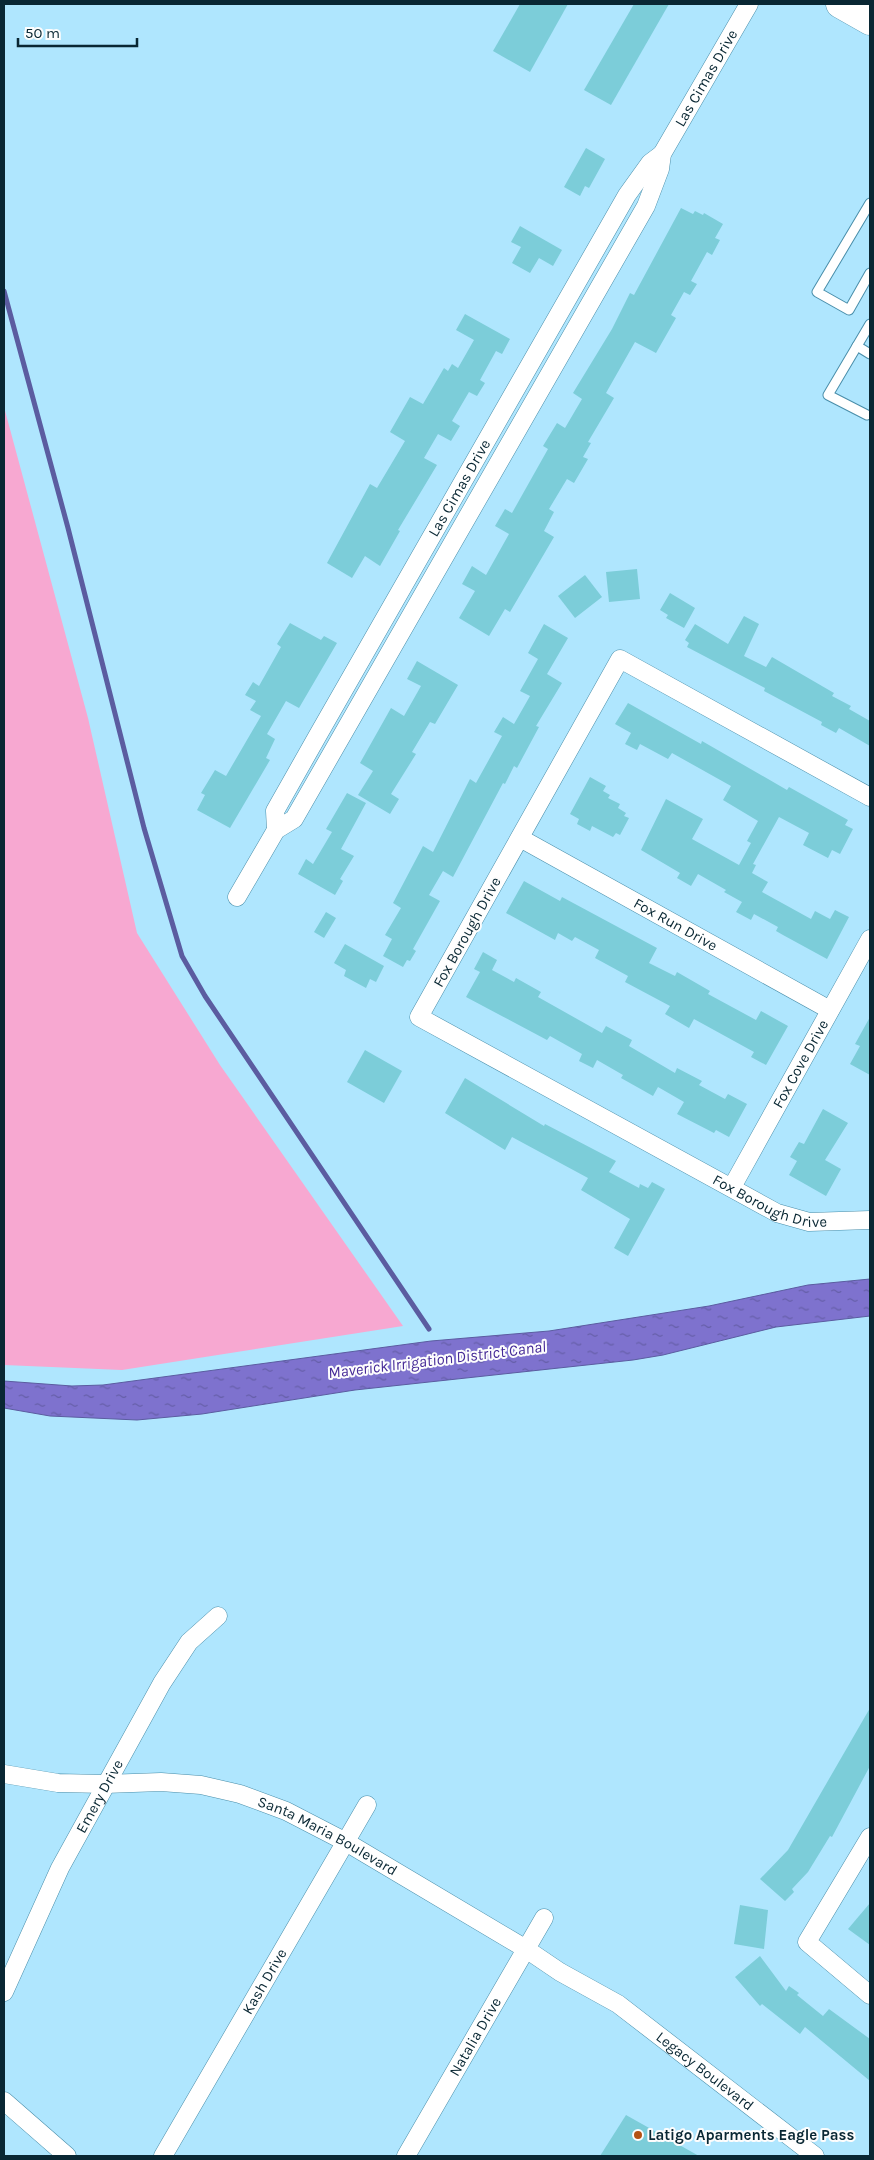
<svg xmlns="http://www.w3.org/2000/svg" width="874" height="2160" font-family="Karla,sans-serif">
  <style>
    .grass { fill: #f7a8d1 }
    .water { fill: url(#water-ripples); stroke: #5b5ca0 }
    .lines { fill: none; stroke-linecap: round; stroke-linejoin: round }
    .stream { stroke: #5b5ca0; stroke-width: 5 }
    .building { fill: #7ccdd9 }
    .lane-casing { stroke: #498eaa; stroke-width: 11 }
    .street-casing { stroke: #498eaa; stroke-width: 19 }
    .highway-casing { stroke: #498eaa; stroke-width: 29 }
    .lane { stroke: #fff; stroke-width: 9 }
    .street { stroke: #fff; stroke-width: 18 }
    .highway { stroke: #fff; stroke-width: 28 }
    .poi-dot { fill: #b45213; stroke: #fdfdfd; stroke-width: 2 }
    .labels { text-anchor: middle; stroke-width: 4; stroke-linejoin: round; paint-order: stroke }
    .street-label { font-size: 15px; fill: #092733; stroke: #fdfdfd }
    .poi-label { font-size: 15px; font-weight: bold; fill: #092733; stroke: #fdfdfd; text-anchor: start }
    .water-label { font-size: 16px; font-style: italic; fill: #452a97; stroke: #fdfdfd }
  </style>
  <defs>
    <pattern id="water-ripples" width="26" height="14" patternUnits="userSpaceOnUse" patternTransform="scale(1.25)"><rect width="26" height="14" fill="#7e72ce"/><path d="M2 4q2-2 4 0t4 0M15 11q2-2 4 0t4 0" fill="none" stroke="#655ea8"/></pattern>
  </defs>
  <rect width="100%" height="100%" fill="#afe6fe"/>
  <path class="grass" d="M4,407L88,718L137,933L220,1065L403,1326L122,1370L4,1365Z"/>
  <path class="water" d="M870,1279V1316L776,1327L663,1355L633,1360L355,1390L202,1414L137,1420L50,1416L4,1408V1381L72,1386L103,1385L431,1341L549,1331L709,1306L808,1285Z"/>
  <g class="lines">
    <path class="stream" d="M4,291L68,528L144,828L182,956L205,996L429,1329"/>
  </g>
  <g class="building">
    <path d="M520,4H568L530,72L493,51Z"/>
    <path d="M634,4H669L611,105L584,90Z"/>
    <path d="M586,148L605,159L589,188L585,186L580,196L564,187Z"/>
    <path d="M681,208L693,214L695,211L703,215L704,213L723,224L715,238L720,240L712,255L707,252L691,281L697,284L690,295L684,292L671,315L676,318L656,353L635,342L606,393L614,398L588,442L591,443L583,457L588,459L574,483L567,479L549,509L554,512L544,531L554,537L510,612L505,609L489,636L459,618L475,591L462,584L472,566L486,575L509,534L495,526L505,509L512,513L548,449L543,446L557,423L565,428L582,399L573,393L612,329L630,293L634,295Z"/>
    <path d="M520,226L562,250L553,266L539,258L530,273L512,263L521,247L511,242Z"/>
    <path d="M465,314L510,339L502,354L496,351L480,380L485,383L477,396L469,392L452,421L460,426L451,441L438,434L424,458L437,465L398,530L400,531L380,566L365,556L352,578L327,563L370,484L377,488L405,441L390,432L410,397L423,404L444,368L448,371L452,364L458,368L474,340L456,330Z"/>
    <path d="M637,569L640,599L609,602L606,572Z"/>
    <path d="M585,575L602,597L575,618L558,596Z"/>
    <path d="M670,593L695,608L684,628L666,618L668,615L660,610Z"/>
    <path d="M744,616L759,624L744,656L766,667L772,657L834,693L832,696L851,706L849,709L870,721V746L839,728L836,733L821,725L822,722L764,691L765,688L687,647L689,643L685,640L695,624L728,644Z"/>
    <path d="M290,623L321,640L324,636L337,643L299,708L286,701L267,734L275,739L266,758L270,760L230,828L197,810L205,795L201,793L215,770L226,776L261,716L250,710L256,701L245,695L253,682L259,686L281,647L277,644Z"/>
    <path d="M544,624L568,638L547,674L562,683L536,726L539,727L517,768L514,766L505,784L503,783L453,877L443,871L429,895L440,901L413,949L416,951L410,961L407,960L403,967L383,956L392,939L385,935L401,908L393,903L423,846L433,852L470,779L476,783L502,736L494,732L503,717L514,724L530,696L520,691L538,659L528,653Z"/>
    <path d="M417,661L458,685L435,724L430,722L412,752L416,754L391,794L399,799L390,814L358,795L373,771L360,763L391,708L404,716L421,686L407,679Z"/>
    <path d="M628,703L701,744L702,741L787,790L789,787L848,820L845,825L853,829L840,854L832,850L828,858L803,845L809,833L779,817L753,864L756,865L752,873L768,882L762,892L811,919L815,911L830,919L835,910L849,917L827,959L783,935L776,931L778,927L754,914L751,920L736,912L742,902L724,892L726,890L698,874L691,886L677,878L680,873L641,850L666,799L703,819L692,839L739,865L751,843L747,841L758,821L723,800L731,786L672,753L668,759L640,744L637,750L625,744L631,733L615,724Z"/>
    <path d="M590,777L606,786L603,791L610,795L608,798L620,804L618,808L626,813L624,816L629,818L620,835L616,833L613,837L592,826L590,831L577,824L579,819L570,814Z"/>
    <path d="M347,793L366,803L341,849L354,856L340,879L343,881L335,895L298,874L306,859L313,864L332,832L326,829Z"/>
    <path d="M524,881L560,901L562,897L657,948L649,963L675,976L677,972L710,991L708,994L756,1020L761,1011L788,1026L766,1065L751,1057L754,1052L694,1019L689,1028L665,1014L670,1006L625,982L628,976L595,958L599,950L575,937L572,941L558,933L555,940L506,913Z"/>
    <path d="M326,912L336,918L324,938L314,932Z"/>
    <path d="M345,944L384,966L376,982L370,979L366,988L344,976L346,970L334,963Z"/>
    <path d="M483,952L497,960L492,970L514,982L516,978L541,992L538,997L602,1033L606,1026L632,1040L629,1046L675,1073L677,1068L702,1081L699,1085L725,1099L728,1094L747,1104L729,1137L716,1130L714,1133L677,1114L684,1102L658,1087L653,1096L621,1078L623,1075L597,1060L593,1068L579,1061L582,1054L550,1036L547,1040L466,997L480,972L474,969Z"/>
    <path d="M870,1017V1075L850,1064L860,1046L855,1044Z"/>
    <path d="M365,1050L402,1071L384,1103L347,1082Z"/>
    <path d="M465,1078L544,1126L545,1124L616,1161L609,1172L639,1188L640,1184L648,1188L652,1182L665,1189L628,1256L614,1248L630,1219L581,1190L588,1178L512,1137L505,1150L445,1113Z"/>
    <path d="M823,1109L848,1123L825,1160L841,1169L826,1196L789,1175L797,1161L790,1157L799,1142L804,1144Z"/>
    <path d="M870,1708V1766L832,1837L830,1836L808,1872L792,1889L794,1892L785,1901L760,1879L788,1850Z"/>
    <path d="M870,1903V1945L848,1929Z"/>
    <path d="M740,1905L768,1910L764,1949L734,1944Z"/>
    <path d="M760,1956L786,1991L789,1986L799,1993L797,1995L823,2016L829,2009L870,2039V2081L805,2027L800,2034L762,2004L760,2006L735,1977Z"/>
    <path d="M626,2115L699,2156H600Z"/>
  </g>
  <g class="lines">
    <defs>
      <g id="lane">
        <path d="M870,203L817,292L849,310L870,273"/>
        <path d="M857,346L870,354"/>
        <path d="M867,415L828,395L870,324"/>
      </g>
      <g id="street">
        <path id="s1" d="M870,797L620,659L419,1017L777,1213L809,1222L870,1220"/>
        <path id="s2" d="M276,830L275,811L318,735L627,195L650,163L662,154"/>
        <path id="s3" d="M520,838L830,1010"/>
        <path id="s4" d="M237,897L276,830L294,819L646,206L660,169L662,154L749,4"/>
        <path id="s5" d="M732,1187L870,939"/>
        <path id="s6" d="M4,1774L58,1783L105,1784L161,1782L201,1785L240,1794L286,1811L346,1842L526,1949L560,1972L618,2004L815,2156"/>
        <path d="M870,1837L807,1942L870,1995"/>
        <path id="s7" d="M4,1992L60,1868L162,1683L189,1642L218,1616"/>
        <path d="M4,2101L67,2156"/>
        <path id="s8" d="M163,2156L367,1805"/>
        <path id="s9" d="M406,2156L544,1918"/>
      </g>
      <path id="highway" d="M840,4L870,21"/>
    </defs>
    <use href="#lane" class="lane-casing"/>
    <use href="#street" class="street-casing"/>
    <use href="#highway" class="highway-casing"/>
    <use href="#lane" class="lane"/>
    <use href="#street" class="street"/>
    <use href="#highway" class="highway"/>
  </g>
  <circle class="poi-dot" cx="638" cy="2135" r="5"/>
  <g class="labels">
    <g class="street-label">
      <text dy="5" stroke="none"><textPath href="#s4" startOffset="948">Las Cimas Drive</textPath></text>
      <text dy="5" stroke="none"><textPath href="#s2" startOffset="391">Las Cimas Drive</textPath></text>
      <text dy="5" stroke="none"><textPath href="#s3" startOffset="178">Fox Run Drive</textPath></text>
      <text transform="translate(467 932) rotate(-61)" y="5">Fox Borough Drive</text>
      <text dy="5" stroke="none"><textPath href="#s5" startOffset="141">Fox Cove Drive</textPath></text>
      <text dy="5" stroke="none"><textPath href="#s1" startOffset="1094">Fox Borough Drive</textPath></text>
      <text dy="5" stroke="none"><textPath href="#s7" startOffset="218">Emery Drive</textPath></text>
      <text dy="5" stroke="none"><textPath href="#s6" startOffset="335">Santa Maria Boulevard</textPath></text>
      <text dy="5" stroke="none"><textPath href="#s8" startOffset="202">Kash Drive</textPath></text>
      <text dy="5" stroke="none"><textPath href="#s9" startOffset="138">Natalia Drive</textPath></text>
      <text dy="5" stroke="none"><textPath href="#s6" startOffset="781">Legacy Boulevard</textPath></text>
    </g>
    <g class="poi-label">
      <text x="648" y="2140">Latigo Aparments Eagle Pass</text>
    </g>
    <g class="water-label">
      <text transform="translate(437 1359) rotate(-7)" y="6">Maverick Irrigation District Canal</text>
    </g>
  </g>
  <rect width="874" height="2160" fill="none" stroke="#092733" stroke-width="10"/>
  <path d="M18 38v8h119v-8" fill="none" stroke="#092733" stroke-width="2.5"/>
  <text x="25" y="38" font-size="15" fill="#092733" stroke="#fdfdfd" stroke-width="4" paint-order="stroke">50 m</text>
</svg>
